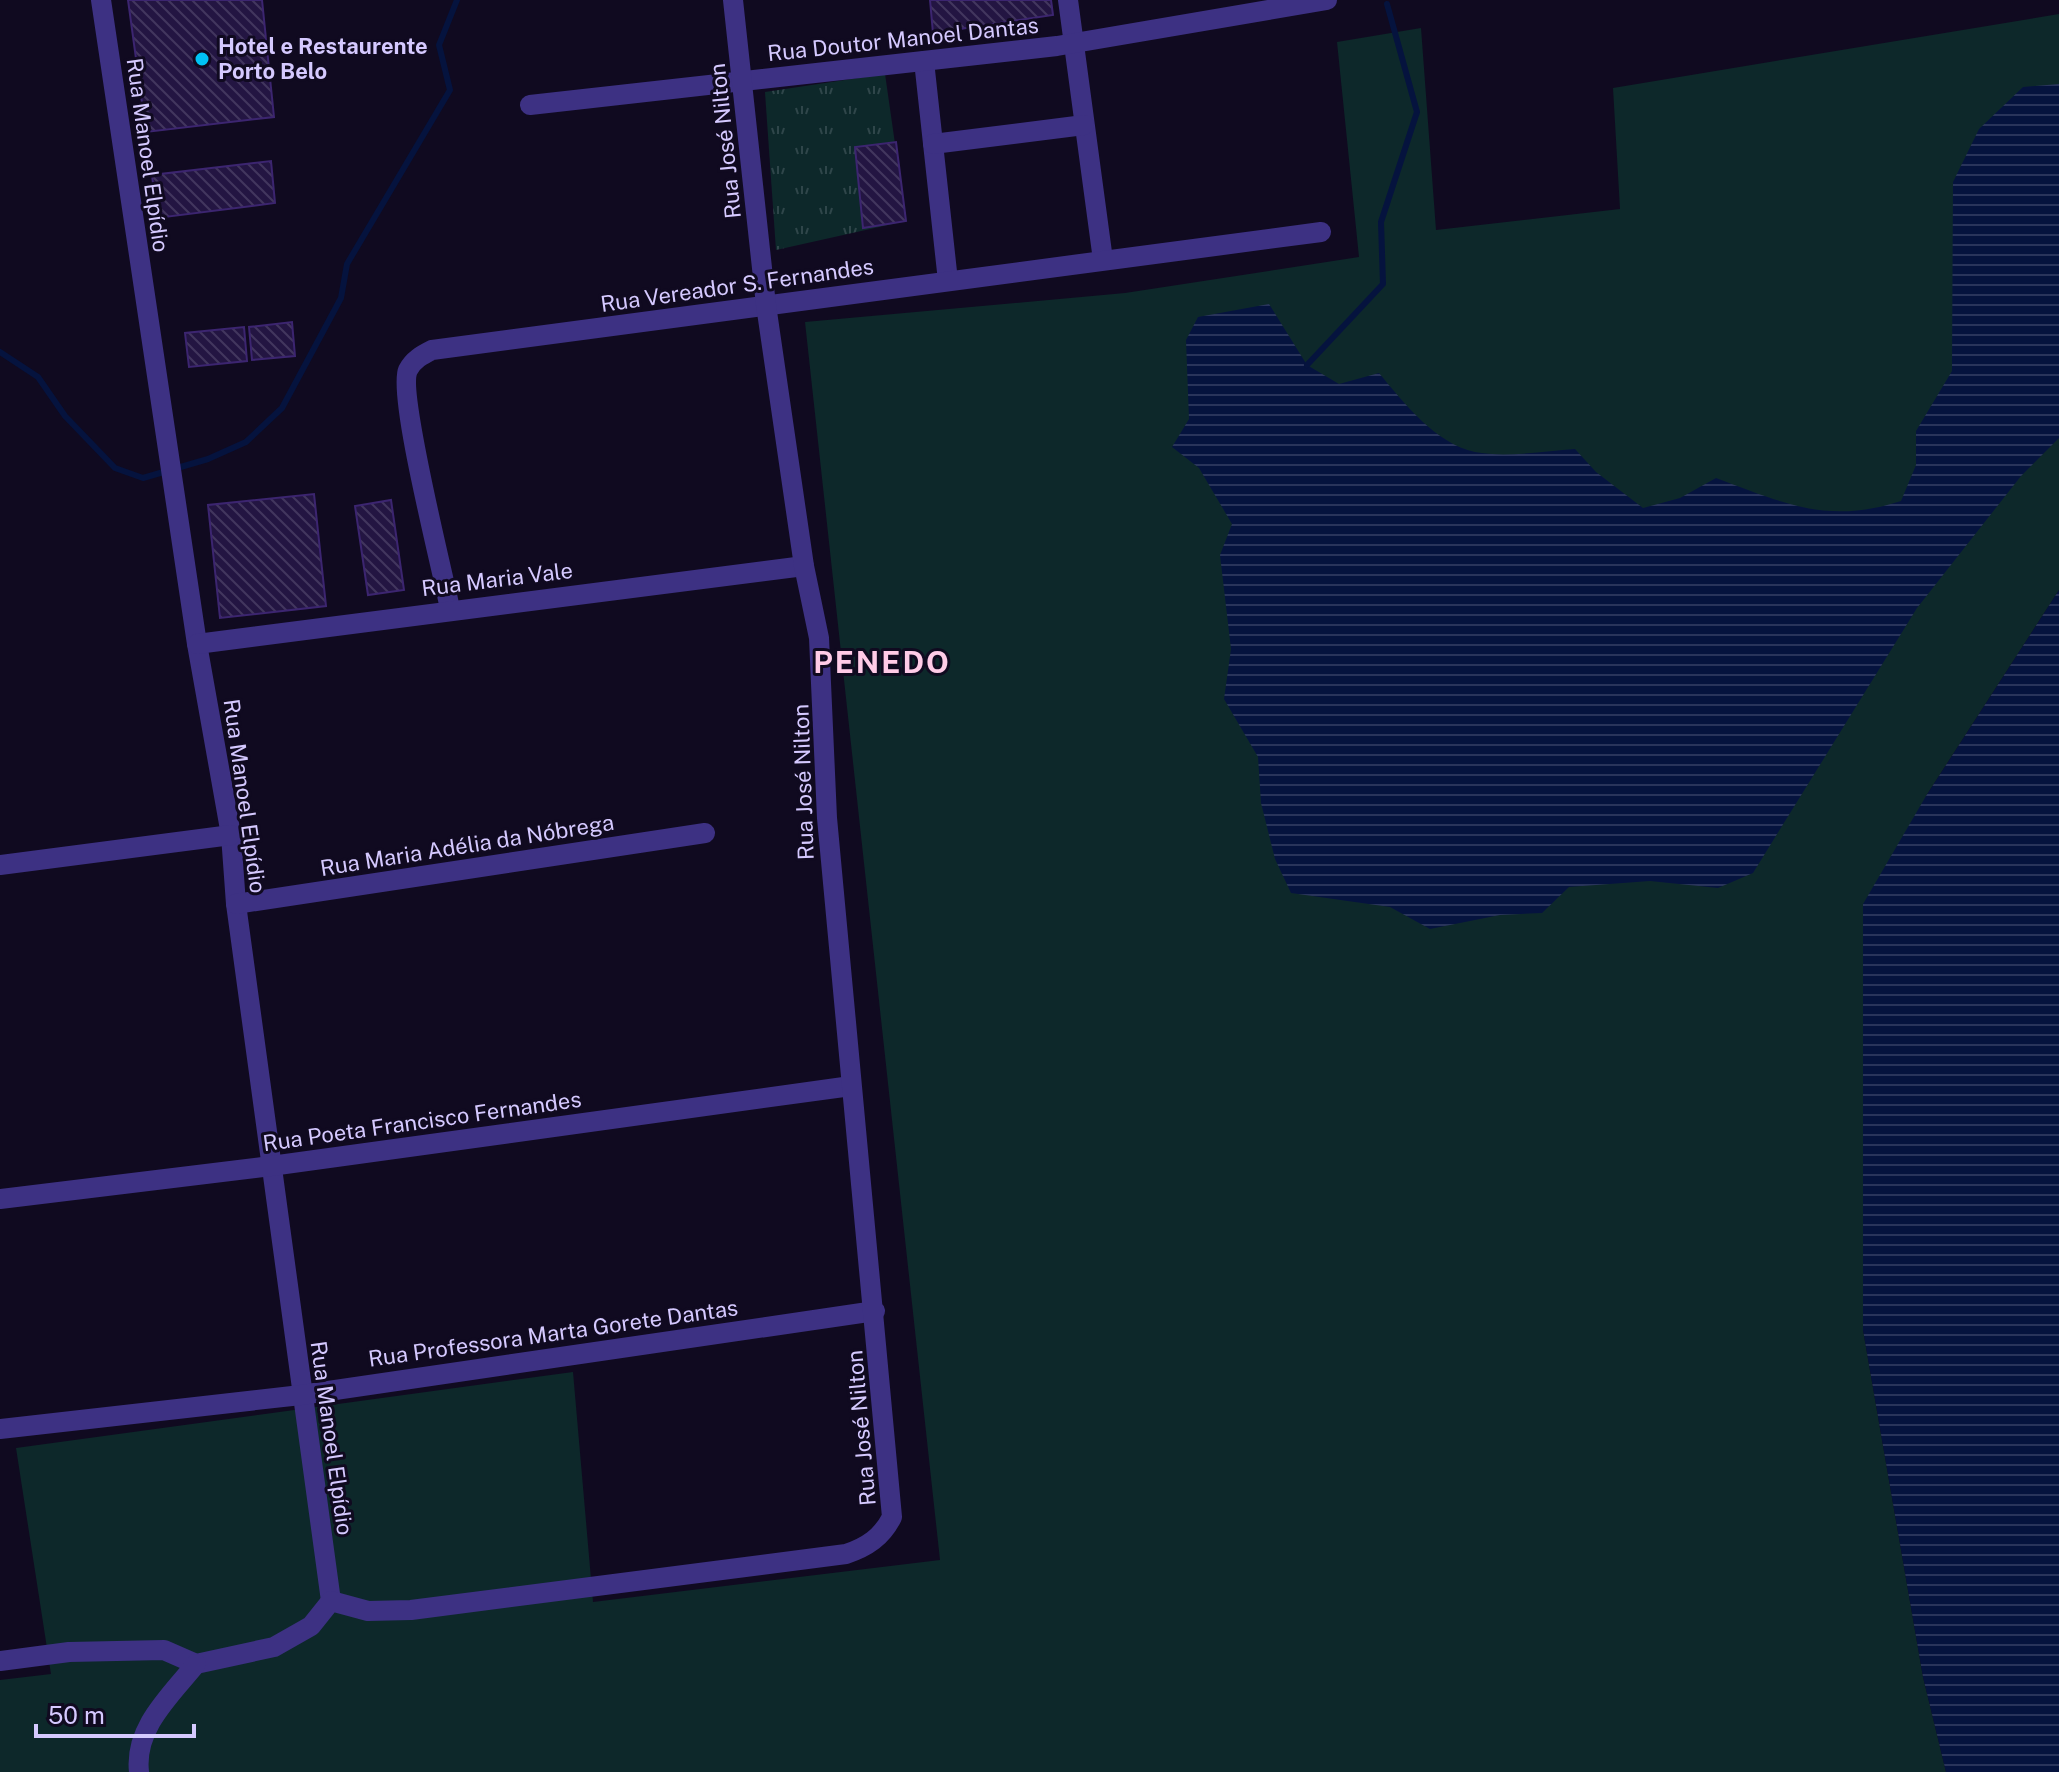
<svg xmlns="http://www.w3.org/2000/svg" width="2059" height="1772" font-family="'Public Sans',sans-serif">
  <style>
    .grass { fill: #0d282a }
    .park { fill: url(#park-tufts) }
    .water { fill: url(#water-rules) }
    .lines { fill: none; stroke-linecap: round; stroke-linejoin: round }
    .stream { stroke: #05133e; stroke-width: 6 }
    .building { fill: url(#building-back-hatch); stroke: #3c2570; stroke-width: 2 }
    .minor { stroke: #3d3183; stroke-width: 20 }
    .poi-dot { fill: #00c2f4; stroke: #100a20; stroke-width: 3 }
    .labels { text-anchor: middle; stroke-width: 6; stroke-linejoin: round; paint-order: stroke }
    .street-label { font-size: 22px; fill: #d5c9ff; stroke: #100a20 }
    .poi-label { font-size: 22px; font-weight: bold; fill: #d5c9ff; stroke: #100a20; text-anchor: start }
    .district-label { font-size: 30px; font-weight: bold; letter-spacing: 2px; fill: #ffcbe7; stroke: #100a20 }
  </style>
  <defs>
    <pattern id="park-tufts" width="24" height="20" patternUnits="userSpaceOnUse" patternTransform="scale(2)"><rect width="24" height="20" fill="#0d282a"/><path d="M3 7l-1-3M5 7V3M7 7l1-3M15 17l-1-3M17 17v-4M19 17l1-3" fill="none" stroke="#2f464a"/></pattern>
    <pattern id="water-rules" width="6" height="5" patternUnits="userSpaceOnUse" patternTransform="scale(2)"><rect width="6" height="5" fill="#05133e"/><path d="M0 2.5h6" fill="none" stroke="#29345b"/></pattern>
    <pattern id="building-back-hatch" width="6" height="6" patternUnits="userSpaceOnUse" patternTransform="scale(2)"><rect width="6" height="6" fill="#231542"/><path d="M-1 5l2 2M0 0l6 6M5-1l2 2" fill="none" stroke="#42365e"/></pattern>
  </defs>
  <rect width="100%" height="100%" fill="#100a20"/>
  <path class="grass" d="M2059,14V590L1926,796L1863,1330L1923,1677L1946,1772H0V1680L51,1674L16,1448L573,1372L593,1602L940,1560L805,322L1125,293L1359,257L1337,42L1421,28L1436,230L1620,209L1613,88Z"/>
  <path class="park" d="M885,74L906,221L776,250L765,92Z"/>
  <g class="water">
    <path d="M2059,84V438L2021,476L1917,608L1753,873L1718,888L1650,881L1569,887L1542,913L1500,915L1430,929L1390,907L1291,893L1275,859L1261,803L1258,757L1224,699L1231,649L1220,555L1232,524L1199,468L1172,447L1189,419L1186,340L1198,317L1269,304L1307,365L1339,384L1379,373C1403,402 1436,444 1475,452C1507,458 1543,451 1575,449L1596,472L1643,508L1680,498L1716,478C1784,503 1827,525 1901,501L1916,465V431L1952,371L1953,182L1979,129L2023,87Z"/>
    <path d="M2059,590V1772H1946L1923,1677L1863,1330V904L1926,796Z"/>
  </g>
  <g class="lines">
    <g class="stream">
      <path d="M0,352L38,377L65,416L115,468L143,478L208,459L246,442L282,408L341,298L347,264L450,90L439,45L457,0"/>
      <path d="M1307,365L1383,284L1381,222L1417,112L1387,4"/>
    </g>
  </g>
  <g class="building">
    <path d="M128,0H262L274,117L146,132Z"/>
    <path d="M930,0H1051L1053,15L933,33Z"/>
    <path d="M896,142L906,221L863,228L855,147Z"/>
    <path d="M271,161L275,203L157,218L152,175Z"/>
    <path d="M292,322L295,356L252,360L249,327Z"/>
    <path d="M244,327L247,361L189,367L185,333Z"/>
    <path d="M314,494L326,606L220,618L208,505Z"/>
    <path d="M391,500L404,590L368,595L355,506Z"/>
  </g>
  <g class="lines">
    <g class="minor">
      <path d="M101,0L197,644L231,835L236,904L331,1601"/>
      <path d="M1068,0L1103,260"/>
      <path d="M924,61L948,281"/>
      <path d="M530,105L1057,46L1327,0"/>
      <path d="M933,144L1084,125"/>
      <path d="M450,609C443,572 397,393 408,370C413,360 422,355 432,350L1321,232"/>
      <path d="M197,644L804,566"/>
      <path d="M0,865L231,835"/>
      <path d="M236,904L705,833"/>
      <path d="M0,1199L271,1166L851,1086"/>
      <path d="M0,1429L301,1395L875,1311"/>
      <path d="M0,1661L69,1652L164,1650L196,1664L274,1647L311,1626L331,1601L368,1611L411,1610L846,1554C867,1547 882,1537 892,1517L827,818L819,638L804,566L766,305L733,0"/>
      <path d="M139,1772C134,1728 170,1696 196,1664"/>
    </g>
  </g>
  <circle class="poi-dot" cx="202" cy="59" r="8"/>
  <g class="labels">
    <g class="street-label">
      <text transform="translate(903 39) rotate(-6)" y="8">Rua Doutor Manoel Dantas</text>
      <text transform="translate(725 141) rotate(-96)" y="8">Rua José Nilton</text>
      <text transform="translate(148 155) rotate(82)" y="8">Rua Manoel Elpídio</text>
      <text transform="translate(737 285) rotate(-8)" y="8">Rua Vereador S. Fernandes</text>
      <text transform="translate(497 579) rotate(-7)" y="8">Rua Maria Vale</text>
      <text transform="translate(803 782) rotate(-92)" y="8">Rua José Nilton</text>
      <text transform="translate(245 796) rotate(82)" y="8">Rua Manoel Elpídio</text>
      <text transform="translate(467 845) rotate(-9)" y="8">Rua Maria Adélia da Nóbrega</text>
      <text transform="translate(422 1121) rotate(-8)" y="8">Rua Poeta Francisco Fernandes</text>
      <text transform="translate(553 1333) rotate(-8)" y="8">Rua Professora Marta Gorete Dantas</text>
      <text transform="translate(861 1428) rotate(-95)" y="8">Rua José Nilton</text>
      <text transform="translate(332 1438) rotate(82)" y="8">Rua Manoel Elpídio</text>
    </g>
    <g class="poi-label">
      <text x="218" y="54">Hotel e Restaurente<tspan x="218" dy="25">Porto Belo</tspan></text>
    </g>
    <g class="district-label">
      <text x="882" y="673">PENEDO</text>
    </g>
  </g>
  <path d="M36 1724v12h158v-12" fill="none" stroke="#d5c9ff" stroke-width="4"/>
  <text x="48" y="1724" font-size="24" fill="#d5c9ff" stroke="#100a20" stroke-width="6" paint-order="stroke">50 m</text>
</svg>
